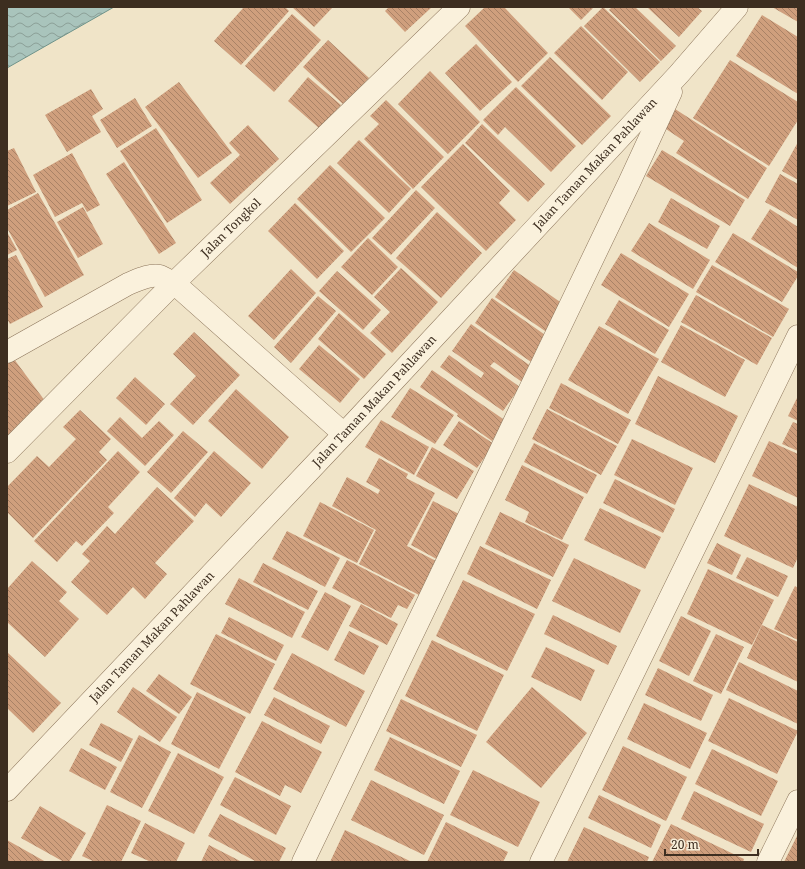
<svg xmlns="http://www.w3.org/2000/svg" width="805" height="869" font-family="'Noto Serif',serif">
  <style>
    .water { fill: url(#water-waves); stroke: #6f938a }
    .building { fill: url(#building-back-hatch) }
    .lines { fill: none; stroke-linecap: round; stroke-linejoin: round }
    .minor-casing { stroke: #8d765c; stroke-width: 23 }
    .minor { stroke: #faf1dc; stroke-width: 22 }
    .labels { text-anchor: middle; stroke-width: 3.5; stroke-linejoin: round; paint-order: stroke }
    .street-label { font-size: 12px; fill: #3d2e20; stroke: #f7eed8 }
  </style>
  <defs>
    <pattern id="water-waves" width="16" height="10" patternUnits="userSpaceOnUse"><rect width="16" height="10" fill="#a9c4bc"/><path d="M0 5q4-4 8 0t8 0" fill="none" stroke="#8ba098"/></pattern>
    <pattern id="building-back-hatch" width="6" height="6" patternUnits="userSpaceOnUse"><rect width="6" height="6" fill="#cf9f7d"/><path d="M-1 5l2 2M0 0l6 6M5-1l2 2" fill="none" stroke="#a98266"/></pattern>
  </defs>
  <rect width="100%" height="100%" fill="#f0e4c8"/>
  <path class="water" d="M7,7H114L7,68Z"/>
  <g class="building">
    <path d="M244,7H285L289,11L241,65L214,41Z"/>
    <path d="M292,7H333L314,27Z"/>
    <path d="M389,7H432L405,32L385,11Z"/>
    <path d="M485,7H504L548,53L518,82L465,26Z"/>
    <path d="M568,7H594L581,20Z"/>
    <path d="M603,7L660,62L640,82L584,26Z"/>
    <path d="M612,7H635L676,46L661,61L609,10Z"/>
    <path d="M647,7H697L702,11L679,37Z"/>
    <path d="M772,7H798V22Z"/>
    <path d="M292,14L321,40L274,92L245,66Z"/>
    <path d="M762,15L798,37V94L736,56Z"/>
    <path d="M581,26L628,72L602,100L554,53Z"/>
    <path d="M328,40L369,78L344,105L303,67Z"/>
    <path d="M476,44L512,82L480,111L445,73Z"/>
    <path d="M550,57L611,116L582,145L521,86Z"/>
    <path d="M730,60L798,102V120L769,166L693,118Z"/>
    <path d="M430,71L480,122L448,154L398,104Z"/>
    <path d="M308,77L341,105L320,129L288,101Z"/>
    <path d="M179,82L232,153L198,178L145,107Z"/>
    <path d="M516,87L576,146L551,172L505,127L498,135L483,120Z"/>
    <path d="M91,89L103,109L92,116L101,132L67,152L45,115Z"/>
    <path d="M135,98L152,126L117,148L100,120Z"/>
    <path d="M386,100L444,157L413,189L364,139L379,124L370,116Z"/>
    <path d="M675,109L767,168L748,199L676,153L684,141L663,127Z"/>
    <path d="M482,124L545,184L528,202L465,143Z"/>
    <path d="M248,125L279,159L230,204L210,183L240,155L229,143Z"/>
    <path d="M156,128L202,200L167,223L120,151Z"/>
    <path d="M359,140L411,189L389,213L337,163Z"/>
    <path d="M798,142V180L782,171Z"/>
    <path d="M463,144L510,191L499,203L516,220L486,251L421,187Z"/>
    <path d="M14,148L36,192L7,206V151Z"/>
    <path d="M662,150L745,200L730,226L646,176Z"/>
    <path d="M72,153L100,205L87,212L82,203L55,217L33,175Z"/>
    <path d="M124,162L176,243L159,254L106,174Z"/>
    <path d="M330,165L385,218L351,252L297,199Z"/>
    <path d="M780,174L798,184V220L765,202Z"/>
    <path d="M416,190L435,208L391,255L372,238Z"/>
    <path d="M38,193L84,275L45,297L7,228V210Z"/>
    <path d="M671,198L720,226L707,249L658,222Z"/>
    <path d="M295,203L344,251L317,279L268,231Z"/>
    <path d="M83,207L103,244L78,258L57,222Z"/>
    <path d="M770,209L798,227V268L751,239Z"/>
    <path d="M437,212L482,253L441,298L396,258Z"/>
    <path d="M649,223L710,260L693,289L631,251Z"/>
    <path d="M7,232L17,250L7,255Z"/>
    <path d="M733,233L798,272V276L782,302L715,262Z"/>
    <path d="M368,238L398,267L372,295L341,267Z"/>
    <path d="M621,253L689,294L669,327L601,285Z"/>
    <path d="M16,255L43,307L10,324L7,319V259Z"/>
    <path d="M712,265L789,309L773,337L696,292Z"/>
    <path d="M401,268L438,302L392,353L370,333L390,312L374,297Z"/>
    <path d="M291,269L316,293L274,340L248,316Z"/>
    <path d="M514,270L566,306L548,333L495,297Z"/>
    <path d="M337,271L381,310L363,330L319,291Z"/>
    <path d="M696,295L772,338L757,365L681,322Z"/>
    <path d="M318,296L336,311L291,363L274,347Z"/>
    <path d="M492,298L551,339L534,364L475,323Z"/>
    <path d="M619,300L669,330L655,354L605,324Z"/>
    <path d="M339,313L386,354L364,379L318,339Z"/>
    <path d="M471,324L532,367L522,382L494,362L490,366L520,387L503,411L440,367L449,355L481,378L484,373L452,351Z"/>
    <path d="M681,325L745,360L725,397L661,362Z"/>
    <path d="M599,326L659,359L628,414L568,380Z"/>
    <path d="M194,332L240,375L193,425L170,404L196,376L173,354Z"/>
    <path d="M319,345L360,379L340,403L299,369Z"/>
    <path d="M14,359L48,405L7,436V364Z"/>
    <path d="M432,370L506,421L492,441L457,416L458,414L420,387Z"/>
    <path d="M658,376L738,416L715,463L635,424Z"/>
    <path d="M135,377L165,404L146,425L116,398Z"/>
    <path d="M561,383L631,420L618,444L549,408Z"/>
    <path d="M410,388L454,415L435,444L391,417Z"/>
    <path d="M236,389L289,437L262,469L208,421Z"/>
    <path d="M798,396V421L788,416Z"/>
    <path d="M547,409L617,446L601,475L532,439Z"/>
    <path d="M80,410L111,439L99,452L107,460L33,538L7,512V487L37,456L49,467L76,439L63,427Z"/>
    <path d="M120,417L142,438L159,421L174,435L145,466L107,431Z"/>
    <path d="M381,420L429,447L414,475L365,447Z"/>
    <path d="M459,421L494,444L477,468L443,445Z"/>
    <path d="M793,422L798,424V451L782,444Z"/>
    <path d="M183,431L208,452L171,493L147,472Z"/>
    <path d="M632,439L693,468L675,505L614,475Z"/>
    <path d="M769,441L798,454V498L752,476Z"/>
    <path d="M534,443L597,475L587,494L524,462Z"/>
    <path d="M432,447L474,471L457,499L416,476Z"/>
    <path d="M118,451L140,472L108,507L114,513L82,546L76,541L57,562L34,541Z"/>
    <path d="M214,451L251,483L221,517L206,503L195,517L174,498Z"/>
    <path d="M379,458L408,474L406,478L435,493L407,546L436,561L419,595L359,564L376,530L332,506L347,477L378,494L380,490L366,482Z"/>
    <path d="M522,465L584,497L562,540L525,522L529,512L505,500Z"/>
    <path d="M615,479L675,509L663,533L603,503Z"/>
    <path d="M749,484L798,507V557L793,568L724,536Z"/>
    <path d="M157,487L194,521L155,563L167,574L145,599L133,587L107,615L71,582L90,561L82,554L107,526L115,534Z"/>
    <path d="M433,501L465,517L442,562L411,545Z"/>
    <path d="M320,502L374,530L357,563L303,536Z"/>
    <path d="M600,508L661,537L645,569L584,540Z"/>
    <path d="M500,512L569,545L553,577L485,544Z"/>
    <path d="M287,531L340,558L325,587L272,559Z"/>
    <path d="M717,543L741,555L732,575L707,563Z"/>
    <path d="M480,546L551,580L537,609L467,574Z"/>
    <path d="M747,557L788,576L778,597L736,578Z"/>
    <path d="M574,558L641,590L620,633L552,601Z"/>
    <path d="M347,560L415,595L407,609L398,605L391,618L332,588Z"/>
    <path d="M32,561L67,592L59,601L79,619L45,657L7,622V589Z"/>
    <path d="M263,563L318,591L308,610L253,582Z"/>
    <path d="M708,569L774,600L752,645L687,614Z"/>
    <path d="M239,578L305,612L292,638L225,604Z"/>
    <path d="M463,580L535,614L507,671L436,636Z"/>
    <path d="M795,586L798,588V640L774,629Z"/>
    <path d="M325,592L351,606L328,651L301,637Z"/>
    <path d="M361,604L398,624L387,645L349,626Z"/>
    <path d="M553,615L617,646L608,665L544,634Z"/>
    <path d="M681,616L711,631L689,676L659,661Z"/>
    <path d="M229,617L284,645L276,661L221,633Z"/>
    <path d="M762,625L798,642V682L747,658Z"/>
    <path d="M349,631L379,646L364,675L334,660Z"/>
    <path d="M216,634L275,664L250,714L190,684Z"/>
    <path d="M716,634L744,647L721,694L693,681Z"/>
    <path d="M432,640L504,675L477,731L405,696Z"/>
    <path d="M546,647L595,670L581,701L531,677Z"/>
    <path d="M7,652L61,703L33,733L7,708Z"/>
    <path d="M292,653L365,691L346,727L273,689Z"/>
    <path d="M739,662L798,691V724L726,690Z"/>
    <path d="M658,668L713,695L701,721L645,695Z"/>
    <path d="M159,674L192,697L179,714L146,691Z"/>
    <path d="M133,687L177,717L160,742L117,712Z"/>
    <path d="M532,687L587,733L541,788L486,742Z"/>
    <path d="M197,692L246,717L219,769L171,744Z"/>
    <path d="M274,697L330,726L321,744L264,715Z"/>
    <path d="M729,698L798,731L777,774L708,741Z"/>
    <path d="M401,699L477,735L461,767L386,731Z"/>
    <path d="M644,703L707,733L690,769L627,739Z"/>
    <path d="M262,721L322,752L301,793L285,785L280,796L235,772Z"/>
    <path d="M101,723L133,739L121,762L89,745Z"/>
    <path d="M139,735L171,752L142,808L110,792Z"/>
    <path d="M390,737L460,771L444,804L374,770Z"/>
    <path d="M623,746L687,777L666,821L602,790Z"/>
    <path d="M81,748L117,767L105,790L69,771Z"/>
    <path d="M712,749L778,781L761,816L695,784Z"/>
    <path d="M178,753L224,777L194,834L148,811Z"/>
    <path d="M473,770L540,802L518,847L450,815Z"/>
    <path d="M235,777L291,806L276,835L220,805Z"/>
    <path d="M371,780L444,815L424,855L351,820Z"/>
    <path d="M694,791L764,824L751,852L681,819Z"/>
    <path d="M599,795L661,825L651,848L588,818Z"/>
    <path d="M107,805L141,821L121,862H95L82,856Z"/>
    <path d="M40,806L86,833L69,862H64L21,838Z"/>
    <path d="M220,814L286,848L279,862H257L208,836Z"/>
    <path d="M446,822L508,852L503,862H427Z"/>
    <path d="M145,823L185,843L176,862H151L131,853Z"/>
    <path d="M671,824L744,859L743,862H652Z"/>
    <path d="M584,827L649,857L647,862H567Z"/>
    <path d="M345,830L412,862H330Z"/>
    <path d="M798,834V862H784Z"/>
    <path d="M7,840L46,862H7Z"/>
    <path d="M209,845L242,862H201Z"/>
  </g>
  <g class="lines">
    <defs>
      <g id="minor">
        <path d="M7,352L128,284C138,280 149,274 160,276C164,278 170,281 174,283L344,434"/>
        <path id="s1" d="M7,452L174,283L459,7"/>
        <path id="s2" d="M7,790L344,434L679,74L737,7"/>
        <path d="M303,862L629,183L671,92"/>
        <path d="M541,862L798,336"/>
        <path d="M768,862L798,801"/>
      </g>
    </defs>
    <use href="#minor" class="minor-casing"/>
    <use href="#minor" class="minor"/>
  </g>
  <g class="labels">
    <g class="street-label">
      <text dy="4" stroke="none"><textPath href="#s2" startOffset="859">Jalan Taman Makan Pahlawan</textPath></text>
      <text dy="4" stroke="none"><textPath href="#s1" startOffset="317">Jalan Tongkol</textPath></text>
      <text dy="4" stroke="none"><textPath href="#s2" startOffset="535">Jalan Taman Makan Pahlawan</textPath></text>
      <text dy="4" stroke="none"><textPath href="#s2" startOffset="211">Jalan Taman Makan Pahlawan</textPath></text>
    </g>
  </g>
  <rect width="805" height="869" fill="none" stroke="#3d2e20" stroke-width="16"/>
  <path d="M665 849v6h93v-6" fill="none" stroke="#3d2e20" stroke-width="2"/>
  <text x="671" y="849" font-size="12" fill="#3d2e20" stroke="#f7eed8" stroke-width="3" paint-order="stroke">20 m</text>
</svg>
